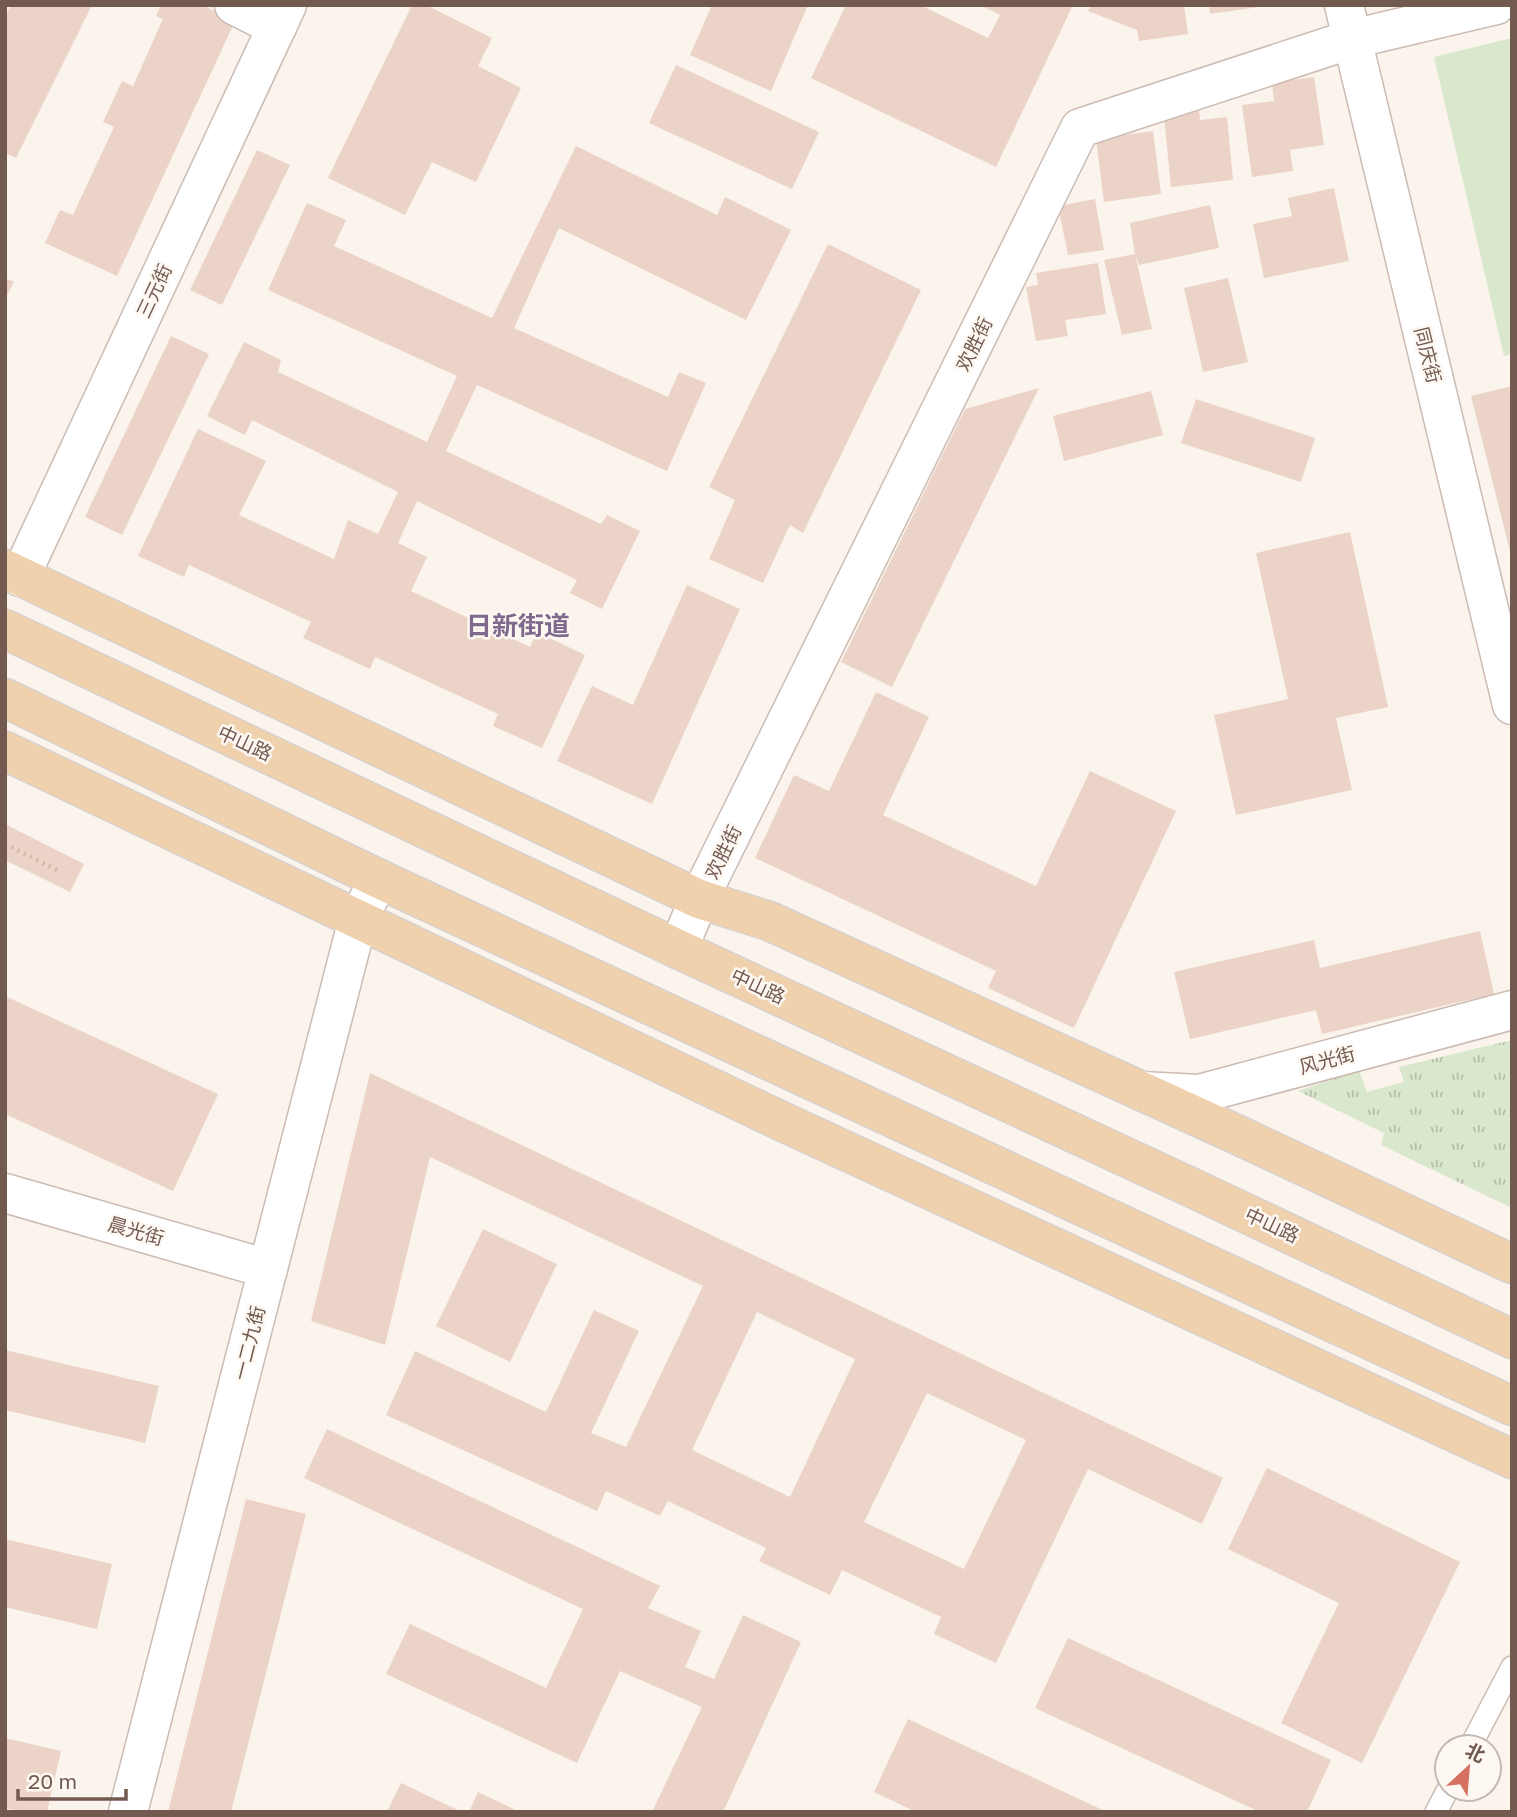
<svg xmlns="http://www.w3.org/2000/svg" width="1517" height="1817" font-family="'Golos Text','Noto Sans SC',sans-serif">
  <style>
    .grass { fill: url(#grass-tufts) }
    .garden { fill: #d9e7cc }
    .building { fill: #ecd3c7; fill-rule: evenodd }
    .lines { fill: none; stroke-linecap: round; stroke-linejoin: round }
    .lane-casing { stroke: #ccbbb3; stroke-width: 24 }
    .street-casing { stroke: #ccbbb3; stroke-width: 41 }
    .primary-casing { stroke: #d8d1ce; stroke-width: 41 }
    .path { stroke: #d2b6aa; stroke-width: 4.5; stroke-dasharray: 2 5; stroke-linecap: butt }
    .lane { stroke: #fff; stroke-width: 21 }
    .street { stroke: #fff; stroke-width: 38 }
    .primary { stroke: #f0d1ad; stroke-width: 38 }
    .labels { text-anchor: middle; stroke-width: 5; stroke-linejoin: round; paint-order: stroke }
    .street-label { font-size: 19px; fill: #735a51; stroke: #fdf8f2 }
    .district-label { font-size: 26px; font-weight: bold; fill: #7f6a8e; stroke: #fdf8f2 }
  </style>
  <defs>
    <pattern id="grass-tufts" width="24" height="20" patternUnits="userSpaceOnUse" patternTransform="scale(1.75)"><rect width="24" height="20" fill="#d9e7cc"/><path d="M3 7l-1-3M5 7V3M7 7l1-3M15 17l-1-3M17 17v-4M19 17l1-3" fill="none" stroke="#b4bea8"/></pattern>
  </defs>
  <rect width="100%" height="100%" fill="#faf4ec"/>
  <path class="grass" d="M1512,1040V1208L1381,1145L1384,1133L1298,1091L1359,1070L1367,1092L1404,1082L1399,1067Z"/>
  <path class="garden" d="M1512,38V354L1504,356L1434,57Z"/>
  <g class="building">
    <path d="M11,5H92L16,158L5,153V17Z"/>
    <path d="M161,5H202L235,21L117,276L45,243L60,210L73,215L114,127L103,122L122,81L133,86L163,19L156,16Z"/>
    <path d="M412,5H426L492,38L478,66L521,88L476,182L432,162L405,215L328,178Z"/>
    <path d="M712,5H808L771,91L690,55Z"/>
    <path d="M846,5H920L988,38L1000,15L980,5H1073L996,167L811,78Z"/>
    <path d="M1091,5H1184L1188,34L1139,41L1137,30L1088,11Z"/>
    <path d="M1209,5H1259V7L1210,14Z"/>
    <path d="M676,65L819,132L792,189L649,123Z"/>
    <path d="M1314,77L1324,145L1290,150L1293,171L1252,177L1242,105L1274,101L1272,83Z"/>
    <path d="M1198,103L1200,120L1227,117L1233,180L1171,187L1163,106Z"/>
    <path d="M1153,131L1161,194L1104,202L1096,139Z"/>
    <path d="M576,146L717,215L725,197L791,230L746,320L559,228L514,328L668,397L679,372L706,383L667,471L477,385L446,451L601,524L607,515L640,531L602,609L570,593L577,580L417,501L398,543L427,557L411,591L530,647L537,632L585,655L542,748L493,726L498,714L375,657L370,669L303,638L311,622L189,565L184,577L138,556L198,429L266,461L239,515L334,559L348,520L378,534L398,492L252,420L245,435L207,416L244,342L281,360L278,372L427,442L457,376L268,290L307,203L346,220L334,246L492,318Z"/>
    <path d="M257,150L290,165L222,305L190,290Z"/>
    <path d="M1334,188L1349,261L1264,278L1253,224L1292,216L1288,198Z"/>
    <path d="M1095,199L1104,250L1068,255L1058,206Z"/>
    <path d="M1210,205L1219,248L1139,265L1135,254L1152,329L1122,335L1104,260L1135,254L1130,223Z"/>
    <path d="M828,244L921,290L803,533L790,525L763,583L709,559L735,500L709,487Z"/>
    <path d="M1098,263L1106,314L1065,320L1068,336L1036,341L1026,287L1038,285L1036,273Z"/>
    <path d="M5,278L14,282L5,299Z"/>
    <path d="M1228,278L1248,362L1203,372L1184,288Z"/>
    <path d="M171,336L209,354L122,535L85,517Z"/>
    <path d="M1512,386V555H1511L1471,396Z"/>
    <path d="M1039,388L892,687L841,662L965,409Z"/>
    <path d="M1151,391L1163,435L1064,461L1053,416Z"/>
    <path d="M1196,399L1315,438L1301,482L1181,443Z"/>
    <path d="M1350,532L1388,707L1336,718L1352,790L1236,815L1214,715L1288,699L1256,553Z"/>
    <path d="M687,585L740,609L652,804L557,761L592,686L633,705Z"/>
    <path d="M876,692L929,717L883,815L1036,886L1090,771L1176,811L1074,1028L988,988L996,971L755,858L794,775L829,791Z"/>
    <path d="M5,824L84,864L70,892L5,860Z"/>
    <path d="M1480,931L1494,994L1322,1034L1316,1010L1190,1039L1174,972L1314,940L1320,968Z"/>
    <path d="M5,996L218,1094L173,1191L5,1114Z"/>
    <path d="M370,1073L1223,1478L1202,1524L1088,1469L996,1663L934,1634L941,1617L842,1570L830,1595L759,1561L766,1548L668,1501L660,1516L606,1491L597,1511L386,1415L415,1351L546,1412L594,1310L639,1331L591,1433L626,1447L703,1286L430,1157L385,1345L311,1321ZM757,1312L855,1359L790,1497L692,1450ZM927,1393L1026,1440L964,1569L864,1522Z"/>
    <path d="M483,1229L557,1264L510,1362L436,1326Z"/>
    <path d="M5,1350L159,1386L145,1443L5,1410Z"/>
    <path d="M327,1429L660,1586L648,1608L701,1631L685,1667L714,1679L743,1615L801,1642L723,1812H652L702,1707L620,1671L577,1763L386,1674L410,1624L546,1688L583,1609L304,1478Z"/>
    <path d="M1267,1468L1460,1562L1362,1763L1281,1723L1339,1603L1228,1549Z"/>
    <path d="M246,1499L306,1514L231,1812H168Z"/>
    <path d="M5,1539L112,1564L97,1629L5,1607Z"/>
    <path d="M1068,1638L1331,1760L1307,1812H1260L1035,1708Z"/>
    <path d="M908,1719L1107,1812H916L874,1792Z"/>
    <path d="M5,1738L61,1751L47,1812H22L5,1808Z"/>
    <path d="M401,1783L462,1812H387Z"/>
    <path d="M478,1792L520,1812H469Z"/>
  </g>
  <g class="lines">
    <defs>
      <g id="lane">
        <path d="M1470,1747L1512,1667"/>
        <path d="M1436,1812L1448,1789"/>
      </g>
      <g id="street">
        <path d="M234,5L277,27"/>
        <path d="M1344,5L1512,705"/>
        <path d="M20,577L287,5"/>
        <path d="M678,949L699,899L1080,128L1352,39L1496,5"/>
        <path d="M1141,1091L1199,1094L1512,1010"/>
        <path d="M5,1193L268,1269"/>
        <path d="M128,1812L358,919L379,879"/>
      </g>
      <g id="primary">
        <path d="M5,569L699,899L769,921L1240,1136L1512,1264"/>
        <path d="M5,629L678,949L1186,1185L1512,1339"/>
        <path d="M5,698L379,879L1512,1406"/>
        <path d="M5,751L779,1120L1512,1459"/>
      </g>
    </defs>
    <use href="#lane" class="lane-casing"/>
    <use href="#street" class="street-casing"/>
    <use href="#primary" class="primary-casing"/>
    <path class="path" d="M5,844L57,870"/>
    <use href="#lane" class="lane"/>
    <use href="#street" class="street"/>
    <use href="#primary" class="primary"/>
  </g>
  <g class="labels">
    <g class="street-label">
      <text transform="translate(154 291) rotate(-65)" y="7">三元街</text>
      <text transform="translate(974 344) rotate(-64)" y="7">欢胜街</text>
      <text transform="translate(1428 355) rotate(76)" y="7">同庆街</text>
      <text transform="translate(245 743) rotate(25)" y="7">中山路</text>
      <text transform="translate(723 852) rotate(-64)" y="7">欢胜街</text>
      <text transform="translate(758 986) rotate(25)" y="7">中山路</text>
      <text transform="translate(1327 1060) rotate(-15)" y="7">风光街</text>
      <text transform="translate(1272 1225) rotate(25)" y="7">中山路</text>
      <text transform="translate(136 1231) rotate(16)" y="7">晨光街</text>
      <text transform="translate(249 1343) rotate(-76)" y="7">一二九街</text>
    </g>
    <g class="district-label">
      <text x="518" y="635">日新街道</text>
    </g>
  </g>
  <rect width="1517" height="1817" fill="none" stroke="#735a51" stroke-width="14"/>
  <g transform="translate(1468 1768) rotate(26)"><circle r="33" fill="#fdf8f2" stroke="#c6b9b2" stroke-width="2"/>
  <path d="M0-5L12 26L0 18L-12 26Z" fill="#d47161"/>
  <text y="-10" font-size="19" font-weight="bold" text-anchor="middle" fill="#735a51">北</text>
  </g>
  <path d="M18 1789v10h108v-10" fill="none" stroke="#735a51" stroke-width="3.5"/>
  <text x="28" y="1789" font-size="21" fill="#735a51" stroke="#fdf8f2" stroke-width="5" paint-order="stroke">20 m</text>
</svg>
